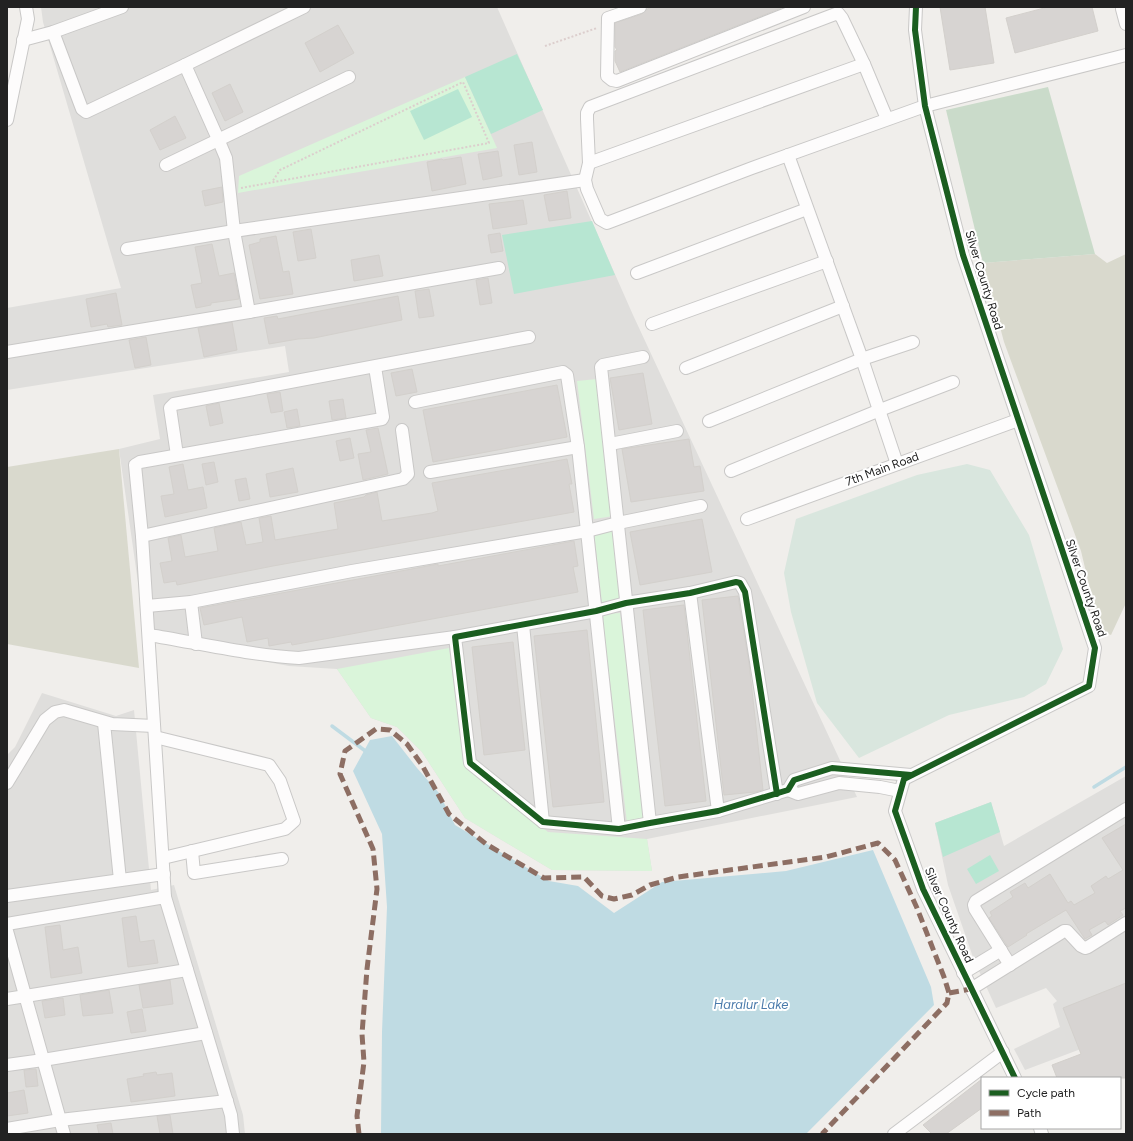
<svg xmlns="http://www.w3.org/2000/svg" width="1133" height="1141" font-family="Figtree,sans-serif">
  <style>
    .residential { fill: #dfdedc }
    .construction { fill: #d9d9cd }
    .wetland { fill: #d9e6de }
    .cemetery { fill: #cadbca }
    .park { fill: #daf5da }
    .pitch { fill: #b7e6d2 }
    .water { fill: #bfdbe3 }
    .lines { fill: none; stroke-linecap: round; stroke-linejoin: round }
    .stream { stroke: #bfdbe3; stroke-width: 3.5 }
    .building { fill: #d7d4d2; stroke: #d3d0cc }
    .minor-casing { stroke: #c9c8c7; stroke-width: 14 }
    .path { stroke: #dccecd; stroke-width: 2; stroke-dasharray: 2 2; stroke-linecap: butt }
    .minor { stroke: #fdfcfc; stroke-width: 12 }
    .quiet { stroke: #8d6e63; stroke-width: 5; stroke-dasharray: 10 5; stroke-linecap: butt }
    .cycleway-casing { stroke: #fff; stroke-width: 8 }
    .cycleway { stroke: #1b5e20; stroke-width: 6 }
    .labels { text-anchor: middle; stroke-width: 4; stroke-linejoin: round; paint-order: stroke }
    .street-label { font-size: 12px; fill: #222; stroke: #fff }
    .water-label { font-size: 13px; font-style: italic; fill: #4a7aab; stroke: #fff }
  </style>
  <rect width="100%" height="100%" fill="#f0eeeb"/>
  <g class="residential">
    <path d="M41,7H497L633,315L857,797L647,839L652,871L552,870L465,818L422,752L397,727L371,718L337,669L289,666L146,639L119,449L160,439L153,395L289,372L285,346L7,390V308L121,288L43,22Z"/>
    <path d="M42,693L116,716L134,710L151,890L174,885L243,1115L245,1134H7V755L15,747Z"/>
    <path d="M1126,776V1032L1025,1070L1014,1049L1060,1027L1053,1004L1057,1001L1046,988L996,1008L974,960L948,885L935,823L991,802L1004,846Z"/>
  </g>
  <g class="construction">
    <path d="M1095,254L1107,263L1126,254V603L1111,635L1100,631L1081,551L1004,342L983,263Z"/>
    <path d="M119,449L139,668L7,644V467Z"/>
  </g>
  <path class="wetland" d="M967,464L990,470L1029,535L1063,649L1046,684L1024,697L949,715L859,758L817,703L791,612L784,573L796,519L917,475Z"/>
  <path class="cemetery" d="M1048,87L1095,254L983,263L946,110Z"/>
  <g class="park">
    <path d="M465,77L497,148L238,193L239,176Z"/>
    <path d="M597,379L614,516L594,519L577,381Z"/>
    <path d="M612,530L621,601L602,603L594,532Z"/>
    <path d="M620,613L645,821L627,823L602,614Z"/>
    <path d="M449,648L464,763L548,832L647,839L652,871L552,870L465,818L422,752L397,727L371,718L337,669Z"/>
  </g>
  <g class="pitch">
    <path d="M517,54L543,110L491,134L465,77Z"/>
    <path d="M458,89L472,117L424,140L410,111Z"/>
    <path d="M592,221L615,275L514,294L502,235Z"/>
    <path d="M991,802L1000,832L943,857L935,823Z"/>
    <path d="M990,855L999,871L976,884L967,869Z"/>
  </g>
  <path class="water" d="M392,736L417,768L439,793L455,825L549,881L578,886L614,913L662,882L786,871L873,850L931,987L934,1005L806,1134H381L382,1032L387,907L382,834L353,771L370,740Z"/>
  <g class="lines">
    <g class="stream">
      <path d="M332,726L368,753"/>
      <path d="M1094,787L1126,767"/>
    </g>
  </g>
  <g class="building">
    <path d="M652,7H784L620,72L615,61V51L617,50L615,47V23L642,14L647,9Z"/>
    <path d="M940,7H985L994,63L950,70Z"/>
    <path d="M1048,7H1092L1098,31L1015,53L1006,18Z"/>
    <path d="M338,25L354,53L320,72L305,43Z"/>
    <path d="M230,84L243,112L225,121L212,93Z"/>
    <path d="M175,116L186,138L160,150L150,130Z"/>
    <path d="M532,142L537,172L519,175L514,145Z"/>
    <path d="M498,151L502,176L483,180L478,154Z"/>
    <path d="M461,157L466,184L432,191L427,162L442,159L443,160Z"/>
    <path d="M222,187L223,202L205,206L202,191Z"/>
    <path d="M567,191L571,218L549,221L544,195Z"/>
    <path d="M523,200L527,224L493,229L489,204Z"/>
    <path d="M311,229L316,258L298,261L293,232Z"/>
    <path d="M500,233L503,251L491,253L488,235Z"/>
    <path d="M276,236L283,272L289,271L293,294L260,299L249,245L260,242V239Z"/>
    <path d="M212,244L219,276L234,273L239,299L211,303V305L196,308L191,285L202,283L195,247Z"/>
    <path d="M379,255L383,276L354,281L351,260Z"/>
    <path d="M488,278L492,303L480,305L476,280Z"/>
    <path d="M429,289L434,316L419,318L415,291Z"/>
    <path d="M116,293L122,325L108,327L107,324L91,327L86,299Z"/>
    <path d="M398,296L402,320L314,338L298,339L269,344L264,318L277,316L278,319Z"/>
    <path d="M232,322L237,350L204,357L198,328Z"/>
    <path d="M146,337L151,365L135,368L129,340Z"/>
    <path d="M412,369L417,392L396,396L391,373Z"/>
    <path d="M643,373L652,424L619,430L610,378Z"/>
    <path d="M557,385L567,437L433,462L423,410Z"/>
    <path d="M280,392L283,411L271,413L267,394Z"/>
    <path d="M343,399L346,418L332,420L329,401Z"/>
    <path d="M219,403L223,423L210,426L206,406Z"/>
    <path d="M297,409L300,426L287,428L284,412Z"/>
    <path d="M378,428L388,474L363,480L358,454L371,452L366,430Z"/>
    <path d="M350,438L354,458L340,461L336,441Z"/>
    <path d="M689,439L694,467L700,466L704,491L631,502L622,449Z"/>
    <path d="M567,459L572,484H569L574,512L273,566L177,585L176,581L164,583L160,563L172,561L168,538L181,535L185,557L218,551L214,528L240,522H241L246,545L263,542L259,518H260L271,516L275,540L338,529L334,503L364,497L366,495L377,492L382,521L432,513L438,511L432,483Z"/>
    <path d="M214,462L218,482L206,485L202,464Z"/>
    <path d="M183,464L188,490L203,487L207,508L165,517L161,496L174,494L169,467Z"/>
    <path d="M293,468L298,492L270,497L266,474Z"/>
    <path d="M246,478L250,499L239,501L235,480Z"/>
    <path d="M702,519L712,572L640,585L630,532Z"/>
    <path d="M574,541L578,566L573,567L578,592L292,645L291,642L269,646L268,638L247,642L242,617L204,625L200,608L380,575L438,564V566Z"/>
    <path d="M738,596L749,663L763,790L755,792L724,795L702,600Z"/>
    <path d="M684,605L706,801L665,806L643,610Z"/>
    <path d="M587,630L604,802L553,807L534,636Z"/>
    <path d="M513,642L525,750L484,755L472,647Z"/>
    <path d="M1126,824V908L1120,911L1123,915L1108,925L1105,921L1089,930L1092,935L1085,939L1066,910L1026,934L1027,935L1008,947L989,918L992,916L990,912L1013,897L1010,892L1025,883L1028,888L1050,874L1068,903L1071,901L1074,905L1095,893L1091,886L1106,876L1108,879L1123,870L1102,838Z"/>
    <path d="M136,916L140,942L154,940L158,963L128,967L122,918Z"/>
    <path d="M60,925L63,950L78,947L82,973L51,978L45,927Z"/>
    <path d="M170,980L173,1004L143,1008L139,985Z"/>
    <path d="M1126,983V1078H1057L1052,1065L1081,1054L1063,1008Z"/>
    <path d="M109,990L113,1013L83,1016L80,995Z"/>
    <path d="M63,998L65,1015L45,1018L42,1001Z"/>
    <path d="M142,1009L146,1031L131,1033L127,1012Z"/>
    <path d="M36,1069L38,1086L26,1087L24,1070Z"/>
    <path d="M156,1072L157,1075L172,1073L175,1096L131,1102L127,1079L144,1076L143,1074Z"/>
    <path d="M982,1079V1108L946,1134H932L923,1125Z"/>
    <path d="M24,1090L28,1113L7,1116V1093Z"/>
    <path d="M170,1115L173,1134H160L157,1116Z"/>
    <path d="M111,1123L113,1134H99L97,1125Z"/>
  </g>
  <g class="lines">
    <defs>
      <g id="minor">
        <path d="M640,7L608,18L607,76L612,80L617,81L804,7"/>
        <path d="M916,7L915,30L925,106L963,255L1095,648L1089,686L904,779L895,811L923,889L1015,1078"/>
        <path d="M1122,9L1126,24"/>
        <path d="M53,32L82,109L86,112L185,65L218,139L226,158L234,231L249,312"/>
        <path d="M23,40L53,32L122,7"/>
        <path d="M185,65L304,7"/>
        <path d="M887,119L864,64L842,18L838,13L590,107L587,113V119L589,163L585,180L587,189L600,219L607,223L752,168L925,106L1126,55"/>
        <path d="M7,120L28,19L26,7"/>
        <path d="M788,155L862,359L897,464"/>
        <path d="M589,163L864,64"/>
        <path d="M166,165L349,77"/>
        <path d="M127,249L234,231L585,180"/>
        <path d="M637,273L807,209"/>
        <path d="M652,324L827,261"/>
        <path d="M7,352L249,312L499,268"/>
        <path d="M643,357L603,365L601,367L650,823"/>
        <path d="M686,368L843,306"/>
        <path d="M415,402L563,372L567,375L578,447L587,531L619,829"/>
        <path d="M709,421L862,359L913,342"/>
        <path d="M610,444L677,431"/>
        <path d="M177,455L170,408L174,404L529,337"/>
        <path d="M731,471L880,410L953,382"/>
        <path d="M430,472L578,447"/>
        <path d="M747,519L1018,420"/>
        <path d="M142,536L403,479L408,474L402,430"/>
        <path d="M690,593L718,811"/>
        <path d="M191,602L196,644"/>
        <path d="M147,606L191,602L352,571L587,531L618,523L701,506"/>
        <path d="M523,625L543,822"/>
        <path d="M149,635C198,643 249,655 299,658L455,637"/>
        <path d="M104,723L120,880"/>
        <path d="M155,737L269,765L280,781L294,821L285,829L163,858"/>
        <path d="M7,783L45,720L55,712L64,710L112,724L154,726"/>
        <path d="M788,790L798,794L839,783L880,787L900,791"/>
        <path d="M777,794L745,592L740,583L736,582L690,593L626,603L596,611L455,637L470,763L543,822L619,829L650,823L718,811L788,790L794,780L832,768L911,775"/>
        <path d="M192,851L194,873L282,859"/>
        <path d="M7,896L164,874"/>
        <path d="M165,897L142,536L135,465L140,462L382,419L383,417L375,367"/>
        <path d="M7,924L165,897L231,1115L233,1134"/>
        <path d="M7,931L64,1134"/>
        <path d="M1010,965L975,909L974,905L976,901L1126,809"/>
        <path d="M963,973L1001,950"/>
        <path d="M971,989L1064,931H1067L1081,946L1085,948L1088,947L1126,923"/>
        <path d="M7,999L187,970"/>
        <path d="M7,1065L43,1060L206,1033"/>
        <path d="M1040,1128L1042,1134"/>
        <path d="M7,1129L60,1120L227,1101"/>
        <path d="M894,1134L1003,1052"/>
      </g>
    </defs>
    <use href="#minor" class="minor-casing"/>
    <g class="path">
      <path d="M545,46L597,28"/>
      <path d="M241,188L489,143L463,82L280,170L272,182"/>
    </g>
    <use href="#minor" class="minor"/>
    <g class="quiet">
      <path d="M949,993L971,989"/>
      <path d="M359,1134L357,1116L364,1062L362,1034L367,969L377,889L373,849L340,774L345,751L376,729L390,730L407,744L422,765L449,814L486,844L544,878L584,877L602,896L614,899L632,895L650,885L678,877L826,857L878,843L895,860L917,908L944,977L949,993L947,1003L822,1134"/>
    </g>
    <defs>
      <g id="cycleway">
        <path d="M916,7L915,30L925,106L963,255L1095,648L1089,686L904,779L895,811L923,889L1015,1078"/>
        <path d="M777,794L745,592L740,583L736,582L690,593L626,603L596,611L455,637L470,763L543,822L619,829L650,823L718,811L788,790L794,780L832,768L911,775"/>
      </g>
    </defs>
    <use href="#cycleway" class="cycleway-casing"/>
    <use href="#cycleway" class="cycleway"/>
  </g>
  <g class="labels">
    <g class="street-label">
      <text transform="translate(984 280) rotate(73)" y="4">Silver County Road</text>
      <text transform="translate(882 469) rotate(-20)" y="4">7th Main Road</text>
      <text transform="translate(1086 588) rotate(71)" y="4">Silver County Road</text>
      <text transform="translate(949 915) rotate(66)" y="4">Silver County Road</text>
    </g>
    <g class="water-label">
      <text x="751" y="1009">Haralur Lake</text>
    </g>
  </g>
  <rect width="1133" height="1141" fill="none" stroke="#222222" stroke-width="16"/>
  <rect x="981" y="1077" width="140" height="52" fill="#ffffff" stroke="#a7a7a7"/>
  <rect x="989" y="1090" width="20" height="6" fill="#1b5e20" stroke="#a7a7a7"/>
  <text x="1017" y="1097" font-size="12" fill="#222222">Cycle path</text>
  <rect x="989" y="1110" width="20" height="6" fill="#8d6e63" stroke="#a7a7a7"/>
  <text x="1017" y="1117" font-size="12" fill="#222222">Path</text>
</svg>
